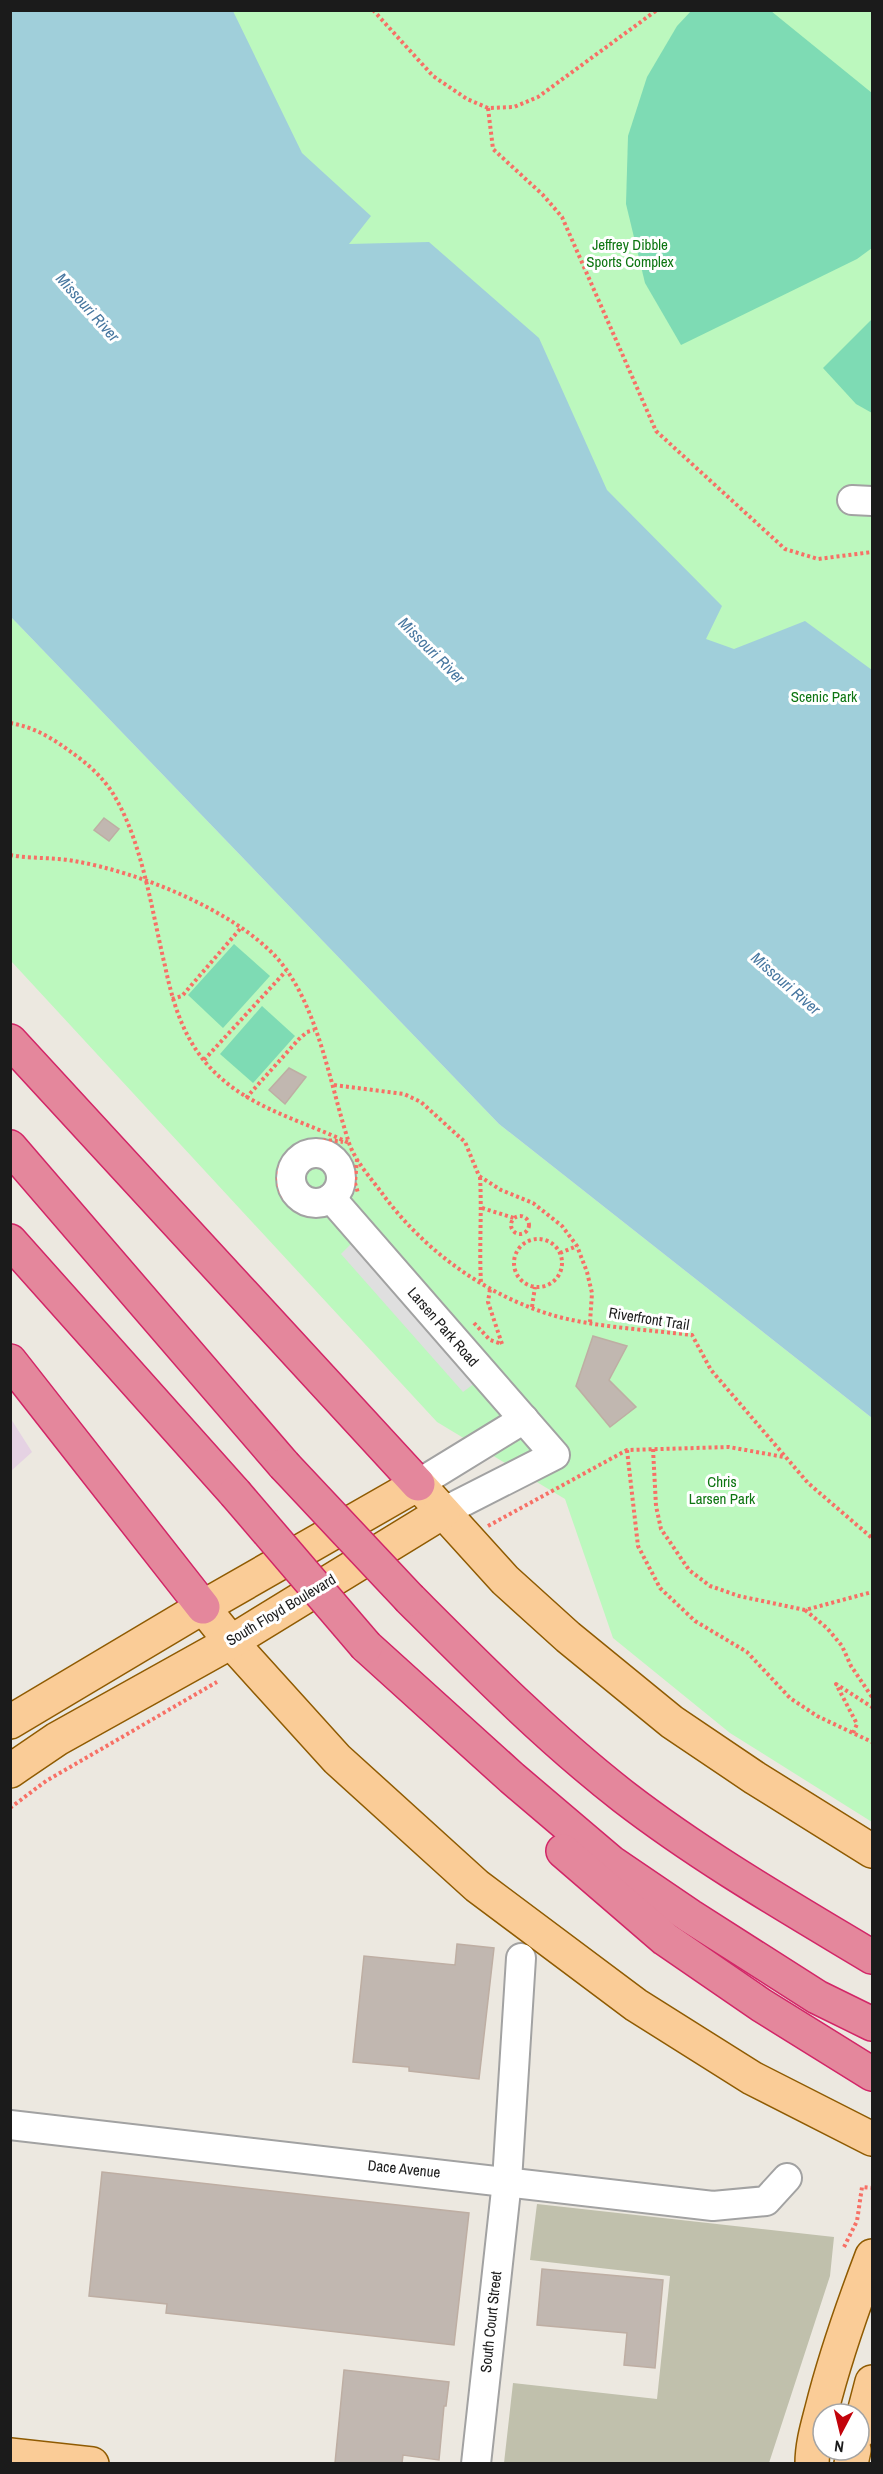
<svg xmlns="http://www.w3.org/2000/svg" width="883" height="2474" font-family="'Archivo Narrow',sans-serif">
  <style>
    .industrial { fill: #e5d2e3 }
    .construction { fill: #c0c0ac }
    .park { fill: #bcf8be }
    .pitch { fill: #7edbb4 }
    .parking { fill: #dfdfdf }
    .water { fill: #a0cfda }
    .building { fill: #c1b7b0; stroke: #beaea3; stroke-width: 1.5 }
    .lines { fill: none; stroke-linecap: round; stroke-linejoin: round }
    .minor-casing { stroke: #a2a2a2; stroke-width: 32 }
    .major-casing { stroke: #8f5b02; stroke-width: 36 }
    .highway-casing { stroke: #d22667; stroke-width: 36 }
    .path { stroke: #f77066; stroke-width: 4; stroke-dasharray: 3 3; stroke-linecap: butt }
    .minor { stroke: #fff; stroke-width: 28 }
    .major { stroke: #facc97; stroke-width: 33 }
    .highway { stroke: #e4879c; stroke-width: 33 }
    .highway-bridge-casing { stroke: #d22667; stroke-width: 36; stroke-linecap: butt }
    .highway-bridge { stroke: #e4879c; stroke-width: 33 }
    .labels { text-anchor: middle; stroke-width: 6; stroke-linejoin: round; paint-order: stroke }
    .park-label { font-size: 15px; fill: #0d7511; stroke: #fff }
    .street-label { font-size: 15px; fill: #1b1b1b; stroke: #fff }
    .water-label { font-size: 16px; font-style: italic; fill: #4777a0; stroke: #fff }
  </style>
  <rect width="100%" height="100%" fill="#ece8e0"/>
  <path class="industrial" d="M11,1419L32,1452L11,1471H10Z"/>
  <path class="construction" d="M537,2204L834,2237L830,2276L769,2463H504L513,2383L657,2399L670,2276L530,2260Z"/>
  <g class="park">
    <path d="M67,11H872V804Z"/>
    <path d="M11,617L499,1124L872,1418V1822L730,1733L613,1638L565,1499L437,1422L11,961Z"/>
  </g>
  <g class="pitch">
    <path d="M692,10L771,11L872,93V248L857,259L681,345L645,283L626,204L628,136L647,77L677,26Z"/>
    <path d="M872,319V413L856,404L823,368Z"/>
    <path d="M234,944L270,976L223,1028L188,995Z"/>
    <path d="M262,1006L295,1036L253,1083L220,1054Z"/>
  </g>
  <path class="parking" d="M370,1225L495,1368L463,1392L341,1254Z"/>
  <path class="water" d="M11,10L233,11L302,153L371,216L349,244L429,242L539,338L607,490L722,606L706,639L734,649L805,621L872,670V1418L499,1124L11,617Z"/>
  <g class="building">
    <path d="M104,818L119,829L109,841L94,830Z"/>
    <path d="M289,1068L306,1077L285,1104L269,1090Z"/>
    <path d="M593,1336L627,1346L609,1380L636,1407L610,1427L576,1386Z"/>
    <path d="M457,1944L494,1948L479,2079L409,2071V2067L353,2062L364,1956L455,1965Z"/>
    <path d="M102,2172L469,2213L454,2345L166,2313L167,2304L89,2296Z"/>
    <path d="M542,2269L663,2280L655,2368L624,2365L627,2333L537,2325Z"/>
    <path d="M344,2370L449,2382L446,2406H444L439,2460L403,2455L402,2463H335Z"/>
  </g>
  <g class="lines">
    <defs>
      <g id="minor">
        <path d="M852,500L872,501"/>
        <circle cx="316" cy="1178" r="25"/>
        <path d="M331,1198L555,1455L443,1512"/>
        <path d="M418,1484L524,1419"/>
        <path d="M10,2125L713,2206L766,2201L787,2178"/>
        <path d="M476,2464L507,2181L521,1958"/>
      </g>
      <g id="major">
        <path d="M203,1607L231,1642L337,1759L477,1886L636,2005L752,2078L872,2139"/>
        <path d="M10,1722L203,1607L418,1484L505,1580L568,1637L672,1722L755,1778L872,1851"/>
        <path d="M10,1771L57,1739L231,1642L443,1512"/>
        <path d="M859,2432L872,2382"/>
        <path d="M10,2455L92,2464"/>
        <path d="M812,2464C812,2445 817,2428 822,2409C835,2357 853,2306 872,2256"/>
        <path d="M851,2464L854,2450"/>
      </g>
      <g id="highway">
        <path d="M10,1041L418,1484"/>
        <path d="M10,1147L284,1465"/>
        <path d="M10,1241L235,1493"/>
        <path d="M10,1361L203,1607"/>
        <path d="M410,1599C479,1668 547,1737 624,1797C702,1857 787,1906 872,1957"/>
        <path d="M366,1646L512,1778L612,1863L690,1916L817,1997L872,2024"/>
        <path d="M563,1851L665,1939L761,2005L872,2074"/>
      </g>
    </defs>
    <use href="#minor" class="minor-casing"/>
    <use href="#major" class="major-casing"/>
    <use href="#highway" class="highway-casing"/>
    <g class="path">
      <path d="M373,10L433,76L467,99L488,108L514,107L538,97L657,10"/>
      <path d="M488,108L493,149L543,195L562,217L656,431L785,549L818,559L872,552"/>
      <path d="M10,723C34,727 52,738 71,752C87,763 105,779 115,797C143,845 152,912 165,966C172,999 181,1031 202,1058C239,1106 297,1118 349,1143"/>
      <path d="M10,855C32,859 53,857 74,861C138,872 232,909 277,958C318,1004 330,1085 349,1143C356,1163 372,1179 384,1196C426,1252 486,1295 552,1315C592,1327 650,1330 692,1335L711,1370L808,1483L872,1538"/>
      <path d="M172,999L182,996L240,929"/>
      <path d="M204,1060L286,971"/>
      <path d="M334,1085L404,1094L421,1102L465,1142L479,1176L501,1190L533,1203L562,1226L577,1246L587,1272L592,1293L590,1322"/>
      <path d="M246,1098L299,1039L307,1032L314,1030"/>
      <path d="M357,1159L355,1183L358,1193"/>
      <path d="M480,1177C482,1212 479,1247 481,1283"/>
      <path d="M482,1208L514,1218"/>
      <path d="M309,1214C252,1193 281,1130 343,1142"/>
      <circle cx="520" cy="1225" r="9"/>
      <circle cx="538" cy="1263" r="24"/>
      <path d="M560,1253L577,1246"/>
      <path d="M532,1307L535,1287"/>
      <path d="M474,1323L490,1340L502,1344L488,1302L490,1289"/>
      <path d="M653,1449L656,1506L661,1529L689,1570L710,1586L739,1596L805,1610L872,1592"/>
      <path d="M627,1450L638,1546L660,1588L695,1621L747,1652L790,1698L817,1716L872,1742"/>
      <path d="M488,1526L627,1450L729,1447L784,1457"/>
      <path d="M805,1610L827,1628L842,1646L851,1666L872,1697"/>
      <path d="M853,1733L857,1724L836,1684L872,1707"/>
      <path d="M10,1808L46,1781L217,1682"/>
      <path d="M844,2247L857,2221L862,2187L872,2188"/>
    </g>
    <use href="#minor" class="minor"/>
    <use href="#major" class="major"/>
    <use href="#highway" class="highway"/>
    <defs>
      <g id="highway-bridge">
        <path d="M284,1465L410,1599"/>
        <path d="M235,1493L366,1646"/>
      </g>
    </defs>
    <use href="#highway-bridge" class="highway-bridge-casing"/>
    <use href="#highway-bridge" class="highway-bridge"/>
  </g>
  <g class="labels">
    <g class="park-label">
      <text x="630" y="250">Jeffrey Dibble<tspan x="630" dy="17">Sports Complex</tspan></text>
      <text x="824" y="702">Scenic Park</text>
      <text x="722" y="1487">Chris<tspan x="722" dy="17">Larsen Park</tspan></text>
    </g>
    <g class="street-label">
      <text transform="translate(649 1319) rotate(9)" y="5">Riverfront Trail</text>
      <text transform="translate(443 1327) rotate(49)" y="5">Larsen Park Road</text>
      <text transform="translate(281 1610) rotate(-31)" y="5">South Floyd Boulevard</text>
      <text transform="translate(404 2169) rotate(6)" y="5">Dace Avenue</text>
      <text transform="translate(491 2322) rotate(-84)" y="5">South Court Street</text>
    </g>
    <g class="water-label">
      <text transform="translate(88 307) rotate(48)" y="6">Missouri River</text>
      <text transform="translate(432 650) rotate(45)" y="6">Missouri River</text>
      <text transform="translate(786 983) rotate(41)" y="6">Missouri River</text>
    </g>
  </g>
  <rect width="883" height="2474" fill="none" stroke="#1b1b1b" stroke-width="24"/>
  <g transform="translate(841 2432) rotate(187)"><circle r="28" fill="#ffffff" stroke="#a4a4a4" stroke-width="1.5"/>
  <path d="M0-4.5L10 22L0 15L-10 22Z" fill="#c2030b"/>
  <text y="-9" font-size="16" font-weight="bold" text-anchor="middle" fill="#1b1b1b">N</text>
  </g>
</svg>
